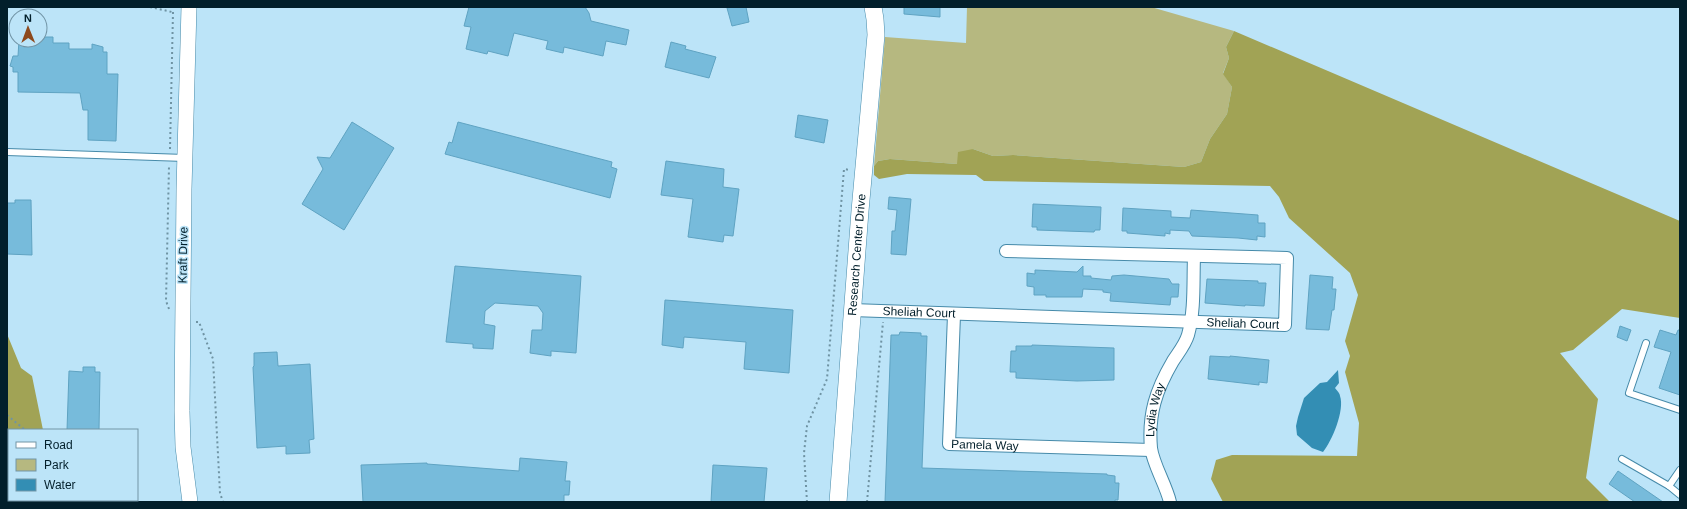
<svg xmlns="http://www.w3.org/2000/svg" width="1687" height="509" font-family="Helvetica,sans-serif">
  <style>
    .green { fill: #b6b880 }
    .forest { fill: #a1a355 }
    .water { fill: #338eb4 }
    .building { fill: #77bbdb; stroke: #5fa3c2 }
    .lines { fill: none; stroke-linecap: round; stroke-linejoin: round }
    .service-casing { stroke: #468aa9; stroke-width: 8 }
    .minor-casing { stroke: #468aa9; stroke-width: 14 }
    .tertiary-casing { stroke: #468aa9; stroke-width: 16 }
    .secondary-casing { stroke: #468aa9; stroke-width: 18 }
    .path { stroke: #6f93a3; stroke-width: 2; stroke-dasharray: 2 3; stroke-linecap: butt }
    .service { stroke: #fff; stroke-width: 6 }
    .minor { stroke: #fff; stroke-width: 12 }
    .tertiary { stroke: #fff; stroke-width: 15 }
    .secondary { stroke: #fff; stroke-width: 17 }
    .labels { text-anchor: middle; stroke-width: 3; stroke-linejoin: round; paint-order: stroke }
    .street-label { font-size: 12px; fill: #021f2b; stroke: #bce4f8 }
  </style>
  <rect width="100%" height="100%" fill="#bce4f8"/>
  <path class="green" d="M967,7H1151L1234,31L1226,47L1229,58L1223,73L1232,87L1227,114L1210,139L1201,162L1184,167L1013,155L993,156L973,149L957,164L890,159L878,161L874,166L885,37L966,43Z"/>
  <g class="forest">
    <path d="M1234,31L1680,221V318L1622,309L1573,350L1560,353L1598,399L1586,478L1610,502H1223L1211,479L1216,460L1232,455L1357,456L1359,423L1345,372L1350,356L1345,341L1358,295L1350,273L1289,218L1279,197L1270,186L984,181L976,175L907,174L879,179L874,175V166L878,161L890,159L957,164L958,152L973,149L993,156L1013,155L1184,167L1201,162L1210,139L1227,114L1232,87L1223,74L1229,58L1226,47Z"/>
    <path d="M7,334L21,368L32,376L43,430H9V487H7Z"/>
  </g>
  <path class="water" d="M1338,370L1339,383L1335,388C1337,391 1340,393 1340,396C1345,410 1332,441 1323,452L1312,448L1297,435L1296,426L1298,417L1304,398L1320,383L1327,382Z"/>
  <g class="building">
    <path d="M469,7H585L589,13L591,21L629,30L626,45L606,41L603,56L564,47L563,53L546,49L548,41L514,33L508,56L488,51L487,54L466,49L471,27L464,26Z"/>
    <path d="M732,7H746L749,22L732,26L727,8Z"/>
    <path d="M904,7H940V17L904,14Z"/>
    <path d="M40,37H53V43H69V49H92V44L103,47V52H107V74H118L116,141L88,140V110H83L80,93L18,92V72H13V67L10,66L13,56H18L19,40H40Z"/>
    <path d="M671,42L686,46L685,49L716,57L709,78L665,67Z"/>
    <path d="M798,115L828,120L824,143L795,137Z"/>
    <path d="M352,122L394,148L344,230L302,204L323,169L317,157L330,158Z"/>
    <path d="M458,122L612,162L611,167L617,169L610,198L445,154L449,142L452,143Z"/>
    <path d="M666,161L724,169L723,187L739,189L733,236L724,235L723,242L688,237L693,199L661,195Z"/>
    <path d="M889,197L911,199L906,255L891,254L892,231H895L897,210L888,209Z"/>
    <path d="M15,200H31L32,255L7,254V203H15Z"/>
    <path d="M1033,204L1101,207L1100,230H1095L1094,232L1037,230V227H1032Z"/>
    <path d="M1123,208L1171,211V217L1190,218L1191,210L1258,215V223H1265V237L1257,236V240L1238,238L1192,236L1189,231L1170,230V234L1165,233V236L1127,233V231H1122Z"/>
    <path d="M455,266L581,276L576,353L551,351V356L530,353L532,330H542L543,313L538,306L495,303L485,311L484,324L495,326L493,349L473,348V344L446,342Z"/>
    <path d="M1083,266V276H1091V278L1111,280L1112,276L1124,275L1169,279L1172,284H1179L1178,297H1171L1170,305L1110,301L1111,293L1103,292V290L1083,289L1082,297H1046V295H1034V287L1027,286V273L1035,274V270L1077,272Z"/>
    <path d="M1310,275L1333,277L1332,289H1336L1334,310H1332L1329,330L1306,329Z"/>
    <path d="M1207,279L1258,281V283H1266L1264,306L1245,305V306L1205,303Z"/>
    <path d="M665,300L793,310L789,373L744,369L746,342L684,337L683,348L662,345Z"/>
    <path d="M1620,326L1631,330L1627,341L1617,337Z"/>
    <path d="M1660,330L1676,335L1678,330H1680V395L1659,388L1671,352L1654,347Z"/>
    <path d="M900,332L921,333V336H927L922,468L1107,474V475L1115,476V483H1119L1118,500H1115V502H885L891,335H899Z"/>
    <path d="M1032,345L1114,348V380L1077,381L1016,378V372H1010L1011,351H1016V346H1032Z"/>
    <path d="M277,352L278,366L310,364L314,439L309,440L310,453L286,454V446L257,448L253,367L254,366V353Z"/>
    <path d="M1210,356L1230,357V356L1269,360L1267,383L1259,382V385L1208,379Z"/>
    <path d="M83,367H95V372H100L99,430H67L69,371L83,372Z"/>
    <path d="M520,458L567,462L565,481H570L569,495H564V502H363L361,465L427,463V464L519,471Z"/>
    <path d="M713,465L767,468L764,502H711Z"/>
    <path d="M1618,471L1663,502H1635L1609,484Z"/>
  </g>
  <g class="lines">
    <defs>
      <g id="service">
        <path d="M7,152L185,158"/>
        <path d="M1646,343L1629,393L1680,410"/>
        <path d="M1622,459L1669,486L1680,495"/>
        <path d="M1669,486L1680,470"/>
      </g>
      <g id="minor">
        <path id="s1" d="M852,310L1285,325L1287,258L1006,251"/>
        <path id="s2" d="M954,315L949,444L1151,450"/>
        <path id="s3" d="M1170,502C1166,485 1153,464 1151,448C1148,414 1156,390 1173,361C1178,353 1185,345 1188,335C1195,310 1193,282 1194,257"/>
      </g>
      <path id="tertiary" d="M189,7L184,189L182,411L183,447L190,502"/>
      <g id="secondary">
        <path id="s4" d="M838,502L860,211L876,35L875,19L873,7"/>
      </g>
    </defs>
    <use href="#service" class="service-casing"/>
    <use href="#minor" class="minor-casing"/>
    <use href="#tertiary" class="tertiary-casing"/>
    <use href="#secondary" class="secondary-casing"/>
    <g class="path">
      <path d="M150,7L172,12"/>
      <path d="M170,149L173,12"/>
      <path d="M169,309L166,301L169,166"/>
      <path d="M196,322H199L213,359L220,493L223,502"/>
      <path d="M7,415L25,430"/>
      <path d="M63,500V502"/>
      <path d="M807,502L804,453L807,426L827,379L844,169L850,170"/>
      <path d="M867,502L883,322"/>
    </g>
    <use href="#service" class="service"/>
    <use href="#minor" class="minor"/>
    <use href="#tertiary" class="tertiary"/>
    <use href="#secondary" class="secondary"/>
  </g>
  <g class="labels">
    <g class="street-label">
      <text dy="4" stroke="none"><textPath href="#s4" startOffset="248">Research Center Drive</textPath></text>
      <text transform="translate(183 255) rotate(-89)" y="4">Kraft Drive</text>
      <text dy="4" stroke="none"><textPath href="#s1" startOffset="67">Sheliah Court</textPath></text>
      <text dy="4" stroke="none"><textPath href="#s1" startOffset="391">Sheliah Court</textPath></text>
      <text dy="4" stroke="none"><textPath href="#s3" startOffset="96">Lydia Way</textPath></text>
      <text dy="4" stroke="none"><textPath href="#s2" startOffset="165">Pamela Way</textPath></text>
    </g>
  </g>
  <rect width="1687" height="509" fill="none" stroke="#021f2b" stroke-width="16"/>
  <rect x="8" y="429" width="130" height="72" fill="#bce4f8" stroke="#7295a6"/>
  <rect x="16" y="442" width="20" height="6" fill="#ffffff" stroke="#7295a6"/>
  <text x="44" y="449" font-size="12" fill="#021f2b">Road</text>
  <rect x="16" y="459" width="20" height="12" fill="#b6b880" stroke="#7295a6"/>
  <text x="44" y="469" font-size="12" fill="#021f2b">Park</text>
  <rect x="16" y="479" width="20" height="12" fill="#338eb4" stroke="#7295a6"/>
  <text x="44" y="489" font-size="12" fill="#021f2b">Water</text>
  <g transform="translate(28 28) rotate(359)"><circle r="19" fill="#bce4f8" stroke="#7295a6"/>
  <path d="M0-3L7 15L0 10L-7 15Z" fill="#8d491d"/>
  <text y="-6" font-size="11" font-weight="bold" text-anchor="middle" fill="#021f2b">N</text>
  </g>
</svg>
